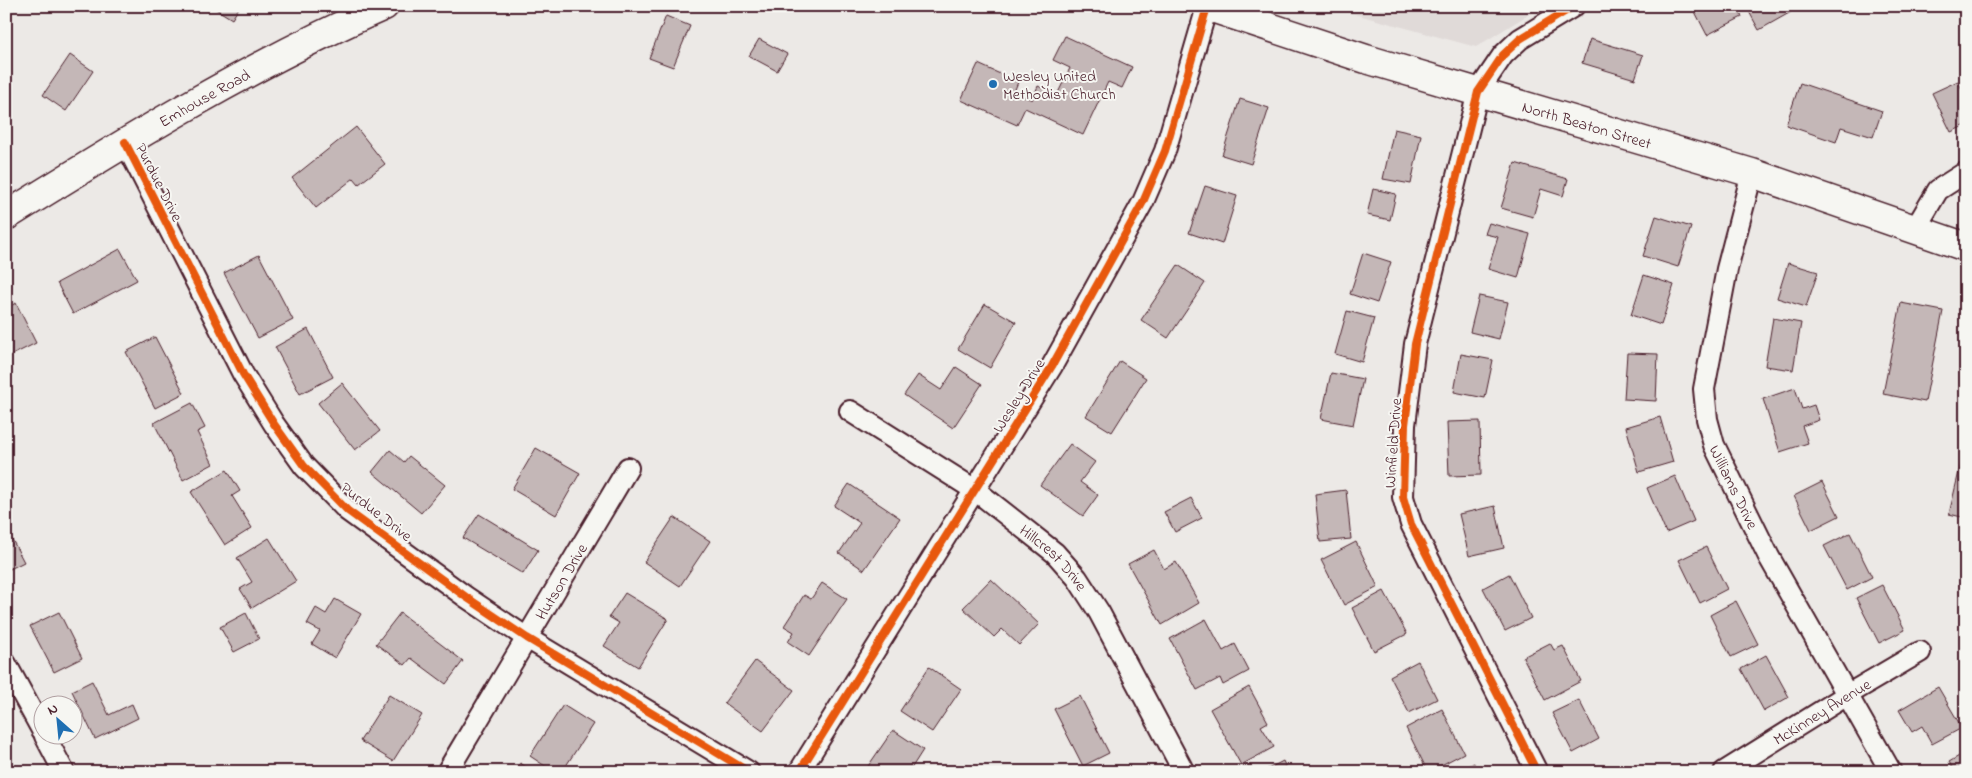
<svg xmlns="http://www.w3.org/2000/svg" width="1972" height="778" font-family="'Indie Flower',sans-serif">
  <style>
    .built { fill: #e0dad8 }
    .building { fill: #c4b7b7; stroke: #4a1f2b }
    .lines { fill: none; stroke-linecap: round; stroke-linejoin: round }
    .street-casing { stroke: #4a1f2b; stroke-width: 24 }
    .secondary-casing { stroke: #4a1f2b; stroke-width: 31 }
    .street { stroke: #f6f6f2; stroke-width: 20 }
    .secondary { stroke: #f6f6f2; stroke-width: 28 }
    .cycleway-casing { stroke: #f6f6f2; stroke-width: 11 }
    .cycleway { stroke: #e8590c; stroke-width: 8 }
    .poi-dot { fill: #1f6fb2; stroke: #f6f6f2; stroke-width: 2 }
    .labels { text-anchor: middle; stroke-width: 4; stroke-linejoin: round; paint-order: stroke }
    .poi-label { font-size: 16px; fill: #4a1f2b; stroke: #f6f6f2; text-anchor: start }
    .street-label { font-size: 16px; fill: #4a1f2b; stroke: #f6f6f2 }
  </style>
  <rect width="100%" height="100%" fill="#ece9e6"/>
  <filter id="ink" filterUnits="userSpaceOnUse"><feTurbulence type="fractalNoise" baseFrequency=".02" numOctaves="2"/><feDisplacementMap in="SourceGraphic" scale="10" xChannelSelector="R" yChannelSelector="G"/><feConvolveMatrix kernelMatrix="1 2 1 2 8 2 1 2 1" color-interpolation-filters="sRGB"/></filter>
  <g filter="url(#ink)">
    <path class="built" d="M1325,6H1542L1476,47Z"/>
    <g class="building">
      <path d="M211,6H240L232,19Z"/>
      <path d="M1692,6H1737L1742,17L1707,35Z"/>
      <path d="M1746,6H1788L1791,12L1759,30Z"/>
      <path d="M666,16L690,26L673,67L649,58Z"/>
      <path d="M1065,36L1132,67L1122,88L1108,82L1083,135L1025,108L1017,125L961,100L978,64L1018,82L1014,92L1032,100L1038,86L1057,95L1070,68L1053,60Z"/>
      <path d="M759,39L787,54L777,71L749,56Z"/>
      <path d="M1590,39L1643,55L1635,79L1582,63Z"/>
      <path d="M70,55L93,71L66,111L43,95Z"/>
      <path d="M1958,81L1966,98V125L1951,132L1932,93Z"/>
      <path d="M1800,83L1882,111L1873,137L1841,127L1836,142L1786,125Z"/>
      <path d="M1240,99L1269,108L1251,164L1222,155Z"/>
      <path d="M356,127L385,164L359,184L354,178L316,208L292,178Z"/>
      <path d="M1394,129L1421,135L1411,184L1383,179Z"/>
      <path d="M1515,163L1568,179L1563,196L1541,189L1533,217L1501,208Z"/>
      <path d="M1205,186L1237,196L1222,244L1189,233Z"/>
      <path d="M1373,189L1396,194L1390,220L1367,215Z"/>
      <path d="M1656,216L1691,227L1678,267L1643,256Z"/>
      <path d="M1489,223L1530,234L1518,278L1488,269L1498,237L1485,234Z"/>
      <path d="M120,249L137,280L73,314L57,283Z"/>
      <path d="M1363,253L1391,262L1377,303L1350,294Z"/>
      <path d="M259,255L293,320L258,338L224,273Z"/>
      <path d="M1788,263L1818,272L1806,307L1777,298Z"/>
      <path d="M1178,265L1205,283L1168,338L1141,320Z"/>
      <path d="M1644,275L1674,285L1661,325L1631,315Z"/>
      <path d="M1479,296L1508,302L1499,339L1470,332Z"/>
      <path d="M16,303L36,343L10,356L6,349V308Z"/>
      <path d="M1901,303L1943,311L1925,402L1883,394Z"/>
      <path d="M985,304L1016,322L990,368L958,349Z"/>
      <path d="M1347,311L1374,318L1362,362L1335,354Z"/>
      <path d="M1773,318L1801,323L1793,370L1765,366Z"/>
      <path d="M308,329L333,377L300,394L275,347Z"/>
      <path d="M155,337L184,393L155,408L126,352Z"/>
      <path d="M1627,353L1658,354L1656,401L1624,399Z"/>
      <path d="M1461,354L1493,360L1485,398L1454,392Z"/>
      <path d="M1120,361L1146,378L1112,432L1086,416Z"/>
      <path d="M956,367L982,384L953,428L904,395L918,375L941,390Z"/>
      <path d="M1331,373L1363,379L1353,425L1321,419Z"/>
      <path d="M342,383L380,431L355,450L318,403Z"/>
      <path d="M1795,388L1802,409L1814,405L1819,420L1802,426L1808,443L1780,452L1763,399Z"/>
      <path d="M192,403L205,428L197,432L213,464L183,480L154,423Z"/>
      <path d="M1660,417L1673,462L1639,472L1626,427Z"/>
      <path d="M1480,421L1481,475L1449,476L1447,422Z"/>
      <path d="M1966,442V518L1949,514Z"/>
      <path d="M1070,444L1095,462L1080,482L1098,495L1083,516L1040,485Z"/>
      <path d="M536,448L580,473L556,515L512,489Z"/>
      <path d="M390,450L404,462L409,456L445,485L421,513L372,472Z"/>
      <path d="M227,470L240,491L232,496L252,528L225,545L191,492Z"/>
      <path d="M1675,476L1694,521L1666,533L1647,488Z"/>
      <path d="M1822,482L1839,516L1811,530L1794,496Z"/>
      <path d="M849,484L900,518L864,570L839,553L860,523L834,506Z"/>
      <path d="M1346,490L1351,539L1320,542L1315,494Z"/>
      <path d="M1191,498L1202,518L1175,532L1164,512Z"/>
      <path d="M1495,506L1504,548L1469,556L1459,514Z"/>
      <path d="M479,514L538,550L523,574L463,538Z"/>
      <path d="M674,517L710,541L680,586L644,562Z"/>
      <path d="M6,528L24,562L6,571Z"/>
      <path d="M1850,533L1872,577L1847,590L1824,546Z"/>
      <path d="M269,538L296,581L252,608L240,589L252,582L237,558Z"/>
      <path d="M1356,542L1378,587L1344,605L1321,560Z"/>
      <path d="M1706,547L1727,589L1700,603L1679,560Z"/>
      <path d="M1154,550L1164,569L1176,562L1199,603L1162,625L1128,564Z"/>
      <path d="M1509,574L1531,618L1505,631L1483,588Z"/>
      <path d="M991,579L1039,624L1019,645L1002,629L994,637L963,608Z"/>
      <path d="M822,583L847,599L809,656L788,642L794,632L784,626L804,595L811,599Z"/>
      <path d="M1882,585L1905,630L1879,643L1856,598Z"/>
      <path d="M1384,591L1407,634L1374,651L1352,608Z"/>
      <path d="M625,593L668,619L638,667L604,646L619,623L609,617Z"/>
      <path d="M335,599L361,614L335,658L312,644L320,631L307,624L316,608L326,614Z"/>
      <path d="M1736,601L1758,644L1731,657L1710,615Z"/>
      <path d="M59,612L82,658L54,672L30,626Z"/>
      <path d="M246,613L259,639L234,652L220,627Z"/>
      <path d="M400,613L463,661L446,684L411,658L405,665L376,644Z"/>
      <path d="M1206,619L1223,651L1235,644L1249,671L1223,685L1220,678L1197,690L1170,639Z"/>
      <path d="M1550,643L1554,650L1563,646L1581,681L1545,700L1523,657Z"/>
      <path d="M1766,655L1789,697L1764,711L1741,669Z"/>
      <path d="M755,661L794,690L763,731L724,703Z"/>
      <path d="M1418,661L1437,699L1409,713L1390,676Z"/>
      <path d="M929,667L961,689L932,732L900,711Z"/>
      <path d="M92,681L109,715L132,704L138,718L95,739L72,691Z"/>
      <path d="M1249,687L1268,722L1261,726L1274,747L1241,765L1210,709Z"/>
      <path d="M1938,687L1962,728L1932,744L1922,726L1912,732L1899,710Z"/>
      <path d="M389,695L422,715L393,761L360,741Z"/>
      <path d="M1080,696L1109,753L1083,766L1054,709Z"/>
      <path d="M1579,700L1599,739L1573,753L1552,713Z"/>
      <path d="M563,705L593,724L562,772H554L530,756Z"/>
      <path d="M1442,709L1464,753L1428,772L1406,728Z"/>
      <path d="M893,730L923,750L909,772H864Z"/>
      <path d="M1966,752V772H1955L1949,762Z"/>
      <path d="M1283,761L1288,772H1262Z"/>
      <path d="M520,763L534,772H515Z"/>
      <path d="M1474,763L1478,772H1457Z"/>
    </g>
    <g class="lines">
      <defs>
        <g id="street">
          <path d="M125,142L243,374L274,424L304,466L348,511L466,597L527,638L749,772"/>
          <path id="s1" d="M1752,173L1727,269L1704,389L1707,419L1714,445L1769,557L1891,772"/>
          <path d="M1915,229L1938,190L1966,172"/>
          <path id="s2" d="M850,411L975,490L1055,553L1077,578L1099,612L1184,772"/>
          <path d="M6,664L42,730"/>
          <path d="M45,736L64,772"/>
          <path id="s3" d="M447,772L628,468"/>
          <path d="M799,772L1052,366L1143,202L1165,151L1207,7"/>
          <path d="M1537,772L1411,524L1403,497L1405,425L1415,344L1478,92L1503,55L1520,39L1574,6"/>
          <path id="s4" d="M1724,772L1847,695L1920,652"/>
        </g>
        <g id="secondary">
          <path id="s5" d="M1206,6L1366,59L1752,173L1966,247"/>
          <path id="s6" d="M6,216C128,140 252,64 384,6"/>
        </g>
      </defs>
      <use href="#street" class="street-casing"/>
      <use href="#secondary" class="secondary-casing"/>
      <use href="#street" class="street"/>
      <use href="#secondary" class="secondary"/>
      <defs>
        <g id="cycleway">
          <path d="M125,142L243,374L274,424L304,466L348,511L466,597L527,638L749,772"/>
          <path d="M799,772L1052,366L1143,202L1165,151L1207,7"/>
          <path d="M1537,772L1411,524L1403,497L1405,425L1415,344L1478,92L1503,55L1520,39L1574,6"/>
        </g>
      </defs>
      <use href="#cycleway" class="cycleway-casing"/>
      <use href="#cycleway" class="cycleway"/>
    </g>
  </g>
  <circle class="poi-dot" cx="993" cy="84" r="5"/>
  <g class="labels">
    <g class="poi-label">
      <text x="1003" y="81">Wesley United<tspan x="1003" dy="18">Methodist Church</tspan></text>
    </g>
    <g class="street-label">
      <text dy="6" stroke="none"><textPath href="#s6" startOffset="231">Emhouse Road</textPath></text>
      <text dy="6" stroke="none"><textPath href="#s5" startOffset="399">North Beaton Street</textPath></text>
      <text transform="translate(160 182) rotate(63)" y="6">Purdue Drive</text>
      <text transform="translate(1018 395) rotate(-58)" y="6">Wesley Drive</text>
      <text transform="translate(1392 443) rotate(-86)" y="6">Winfield Drive</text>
      <text dy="6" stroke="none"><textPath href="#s1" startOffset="325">Williams Drive</textPath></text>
      <text transform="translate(377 511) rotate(38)" y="6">Purdue Drive</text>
      <text dy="6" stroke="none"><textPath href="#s2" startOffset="252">Hillcrest Drive</textPath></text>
      <text dy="6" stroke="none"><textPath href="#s3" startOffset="222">Hutson Drive</textPath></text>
      <text dy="6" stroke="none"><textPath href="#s4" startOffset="115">McKinney Avenue</textPath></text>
    </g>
  </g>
  <rect width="1972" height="778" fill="none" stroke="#f6f6f2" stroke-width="25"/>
  <rect x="12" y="12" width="1947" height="753" fill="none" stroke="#4a1f2b" stroke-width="2" filter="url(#ink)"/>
  <g transform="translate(58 720) rotate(333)"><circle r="24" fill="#f6f6f2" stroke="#b1a0a2"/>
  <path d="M0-4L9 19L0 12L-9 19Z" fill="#1f6fb2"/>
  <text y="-8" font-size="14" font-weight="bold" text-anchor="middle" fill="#4a1f2b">N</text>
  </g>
</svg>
